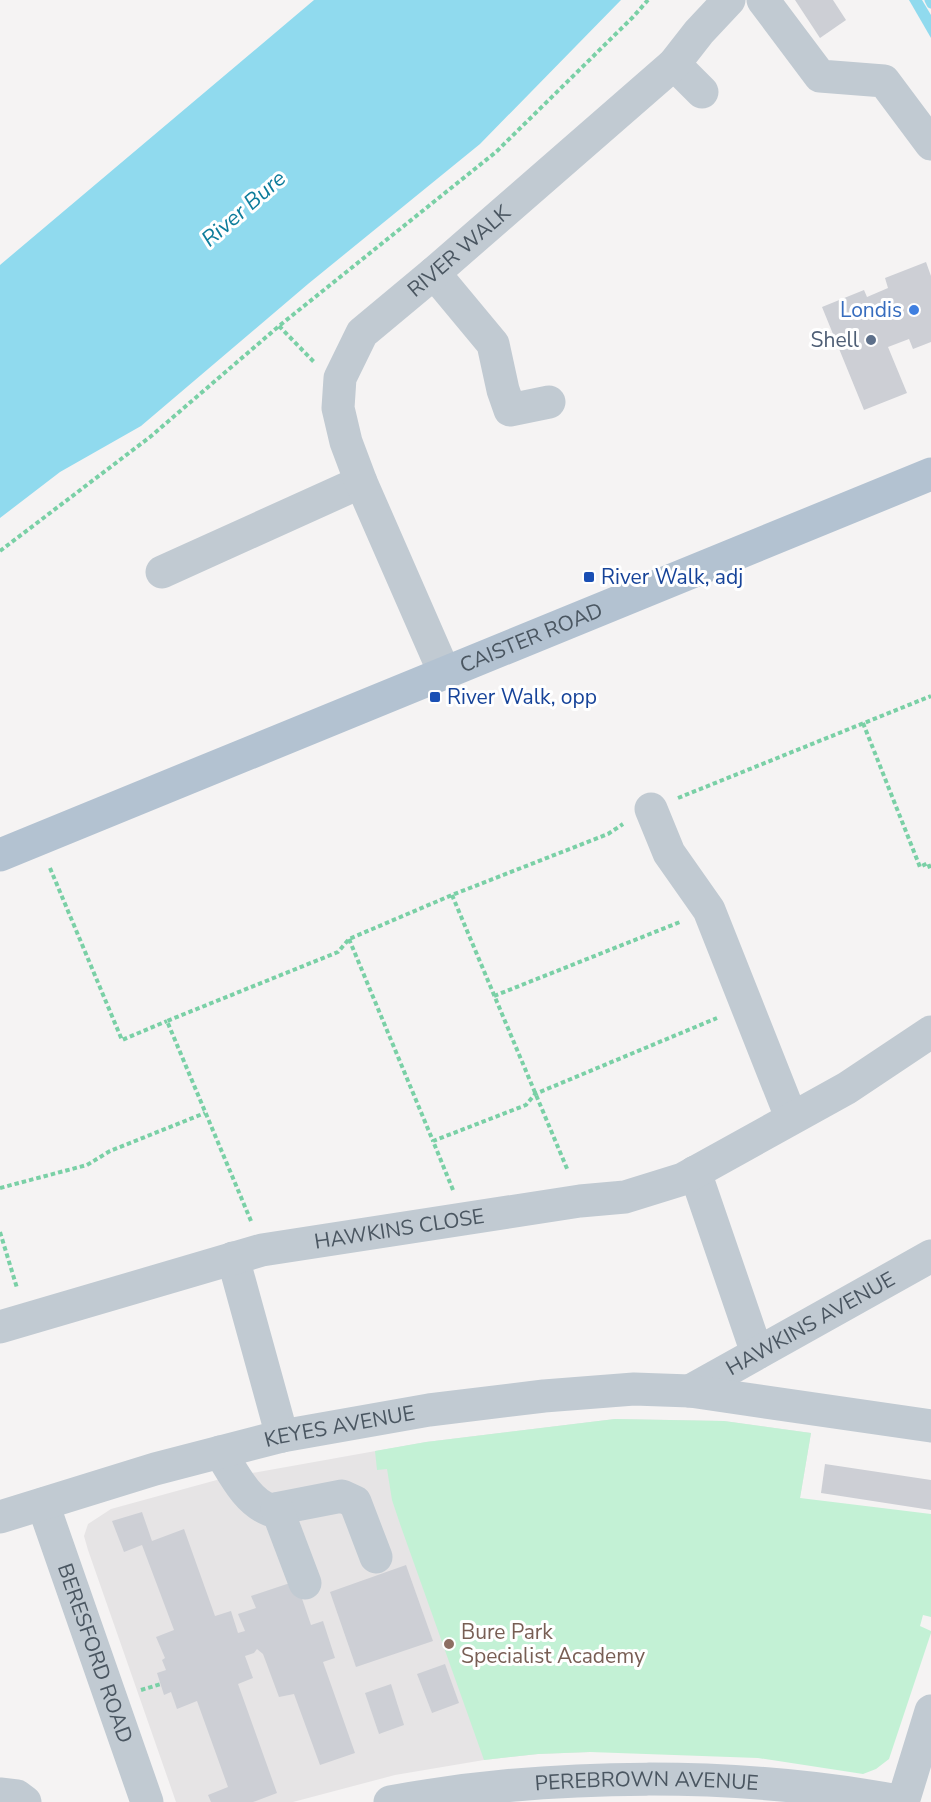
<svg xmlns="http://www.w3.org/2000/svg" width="931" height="1802" font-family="'Nunito Sans',sans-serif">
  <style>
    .education { fill: #e6e4e5 }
    .green { fill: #c3f1d5 }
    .water { fill: #90daee }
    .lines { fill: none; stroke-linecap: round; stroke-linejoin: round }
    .stream { stroke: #90daee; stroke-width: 9 }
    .building { fill: #cdcfd5 }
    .path { stroke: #7ad0a6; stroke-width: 4; stroke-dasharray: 4.5 3; stroke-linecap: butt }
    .minor { stroke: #c1cad2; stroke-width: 33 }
    .major { stroke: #b3c2d1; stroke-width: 33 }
    .shop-dot { fill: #3f7fe0; stroke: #fff; stroke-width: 2 }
    .service-dot { fill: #5c6f8a; stroke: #fff; stroke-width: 2 }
    .transit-dot { fill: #1a4fb4; stroke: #fff; stroke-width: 2 }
    .education-dot { fill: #8d6e63; stroke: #fff; stroke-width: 2 }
    .labels { text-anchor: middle; stroke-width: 6; stroke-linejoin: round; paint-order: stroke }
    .street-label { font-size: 21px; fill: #4a5661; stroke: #fff }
    .shop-label { font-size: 21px; fill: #366cbe; stroke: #fff; text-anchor: end }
    .service-label { font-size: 21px; fill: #4e5e75; stroke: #fff; text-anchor: end }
    .transit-label { font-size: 21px; fill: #164399; stroke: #fff; text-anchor: start }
    .education-label { font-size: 21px; fill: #785e54; stroke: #fff; text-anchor: start }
    .water-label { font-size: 22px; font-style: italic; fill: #0c7c9b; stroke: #fff }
  </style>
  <rect width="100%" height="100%" fill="#f5f3f3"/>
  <path class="education" d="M615,1419L724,1421L811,1433L800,1498L590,1752L538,1754L484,1760L395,1775L293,1802H176L88,1550L84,1536L88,1524L111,1509L224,1478L426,1442Z"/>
  <path class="green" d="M615,1419L724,1421L811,1433L800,1498L931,1514V1617L923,1615L920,1626L931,1631V1633L889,1759L876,1769L863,1774L758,1758L590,1752L538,1754L484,1760L400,1524L392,1500L387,1469L377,1470L375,1451L426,1442Z"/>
  <g class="water">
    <path d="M314,0H621L480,144L308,284L141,426L60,472L0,518V265Z"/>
    <path d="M909,0H922L931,15V38Z"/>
  </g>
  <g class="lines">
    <path class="stream" d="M929,0L931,4"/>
  </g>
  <g class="building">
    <path d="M795,0H833L846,20L820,38Z"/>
    <path d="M926,262L931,276V342L913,349L909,339L888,347L907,393L864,410L822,307L864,290L867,297L888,288L885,278Z"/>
    <path d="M825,1464L931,1480V1510L821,1493Z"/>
    <path d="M142,1512L152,1541L184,1529L215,1616L231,1611L238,1633L245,1631L238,1614L256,1608L251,1596L296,1581L311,1625L323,1621L335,1658L323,1662L355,1753L320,1765L294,1694L279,1697L263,1654L257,1649L254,1653L245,1656L253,1678L238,1684L277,1793L253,1802H211L208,1795L228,1787L197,1701L177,1709L171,1692L164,1695L157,1673L166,1670L162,1660L165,1658L156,1637L174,1630L142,1545L124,1552L112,1521Z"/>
    <path d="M406,1565L433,1641L356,1667L330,1592Z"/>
    <path d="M445,1664L459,1703L432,1713L417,1674Z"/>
    <path d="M391,1684L404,1725L379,1734L365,1693Z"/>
  </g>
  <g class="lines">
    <g class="path">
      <path d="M279,326L314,362"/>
      <path d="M0,551L150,437L279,326L496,152L633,17L648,0"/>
      <path d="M863,723L920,867L928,863L931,871"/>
      <path d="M678,798L931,696"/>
      <path d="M50,868L122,1040L167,1021"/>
      <path d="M452,895L568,1171"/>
      <path d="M349,939L433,1141"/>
      <path d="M494,996L680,922"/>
      <path d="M0,1188L87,1165L110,1151L205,1113"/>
      <path d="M453,1190L433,1141L526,1105L535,1094L717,1018"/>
      <path d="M251,1221L167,1021L338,952L349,939L452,895L608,834L623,824"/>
      <path d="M0,1232L17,1288"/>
      <path d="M141,1690L161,1684"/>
    </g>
    <g class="minor">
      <path d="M763,0L820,76L884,81L931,144"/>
      <path d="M674,64L702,92"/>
      <path d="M434,273L493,344L503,390L510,410L549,402"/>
      <path d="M162,572L361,482"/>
      <path id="s1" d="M444,672L361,482L346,442L338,408L340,378L362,333L434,273L674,64L699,32L729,0"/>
      <path d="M651,809L669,853L709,910L791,1117"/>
      <path d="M695,1172L757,1353"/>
      <path d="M233,1258L282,1436"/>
      <path id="s2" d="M0,1327L262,1250L580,1201L625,1197L683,1179L847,1088L931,1032"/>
      <path id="s3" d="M690,1391L931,1256"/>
      <path d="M220,1452C233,1472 246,1501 270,1510L342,1496L355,1502L376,1557"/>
      <path id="s4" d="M43,1504L147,1802"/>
      <path d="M277,1509L305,1583"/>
      <path id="s5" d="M0,1517L155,1469L282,1436L429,1410L544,1396L634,1389L690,1391L931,1426"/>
      <path d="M0,1794L17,1796L25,1802"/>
      <path id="s6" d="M390,1802C552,1772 741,1771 903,1802L931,1711"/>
    </g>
    <path class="major" id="s7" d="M0,855L931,474"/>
  </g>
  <circle class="shop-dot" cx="914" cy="310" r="6"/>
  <circle class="service-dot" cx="871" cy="340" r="6"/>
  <g class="transit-dot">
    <rect x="583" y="571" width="12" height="12" rx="3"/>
    <rect x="429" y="691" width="12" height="12" rx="3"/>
  </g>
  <circle class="education-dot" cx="449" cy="1644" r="6"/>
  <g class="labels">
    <g class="street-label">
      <text dy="7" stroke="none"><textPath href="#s1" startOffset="492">RIVER WALK</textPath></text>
      <text dy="7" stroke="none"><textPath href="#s7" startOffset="574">CAISTER ROAD</textPath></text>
      <text dy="7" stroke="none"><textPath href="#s2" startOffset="412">HAWKINS CLOSE</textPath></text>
      <text dy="7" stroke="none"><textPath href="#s3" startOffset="138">HAWKINS AVENUE</textPath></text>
      <text dy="7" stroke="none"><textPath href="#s5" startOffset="352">KEYES AVENUE</textPath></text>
      <text dy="7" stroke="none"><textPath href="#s4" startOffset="158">BERESFORD ROAD</textPath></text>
      <text dy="7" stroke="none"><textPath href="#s6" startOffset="258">PEREBROWN AVENUE</textPath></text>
    </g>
    <g class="shop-label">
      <text x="902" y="317">Londis</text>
    </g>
    <g class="service-label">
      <text x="859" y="347">Shell</text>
    </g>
    <g class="transit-label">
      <text x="601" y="584">River Walk, adj</text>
      <text x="447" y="704">River Walk, opp</text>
    </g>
    <g class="education-label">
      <text x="461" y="1639">Bure Park<tspan x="461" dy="24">Specialist Academy</tspan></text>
    </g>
    <g class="water-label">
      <text transform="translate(243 208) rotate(-41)" y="8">River Bure</text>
    </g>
  </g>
</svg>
